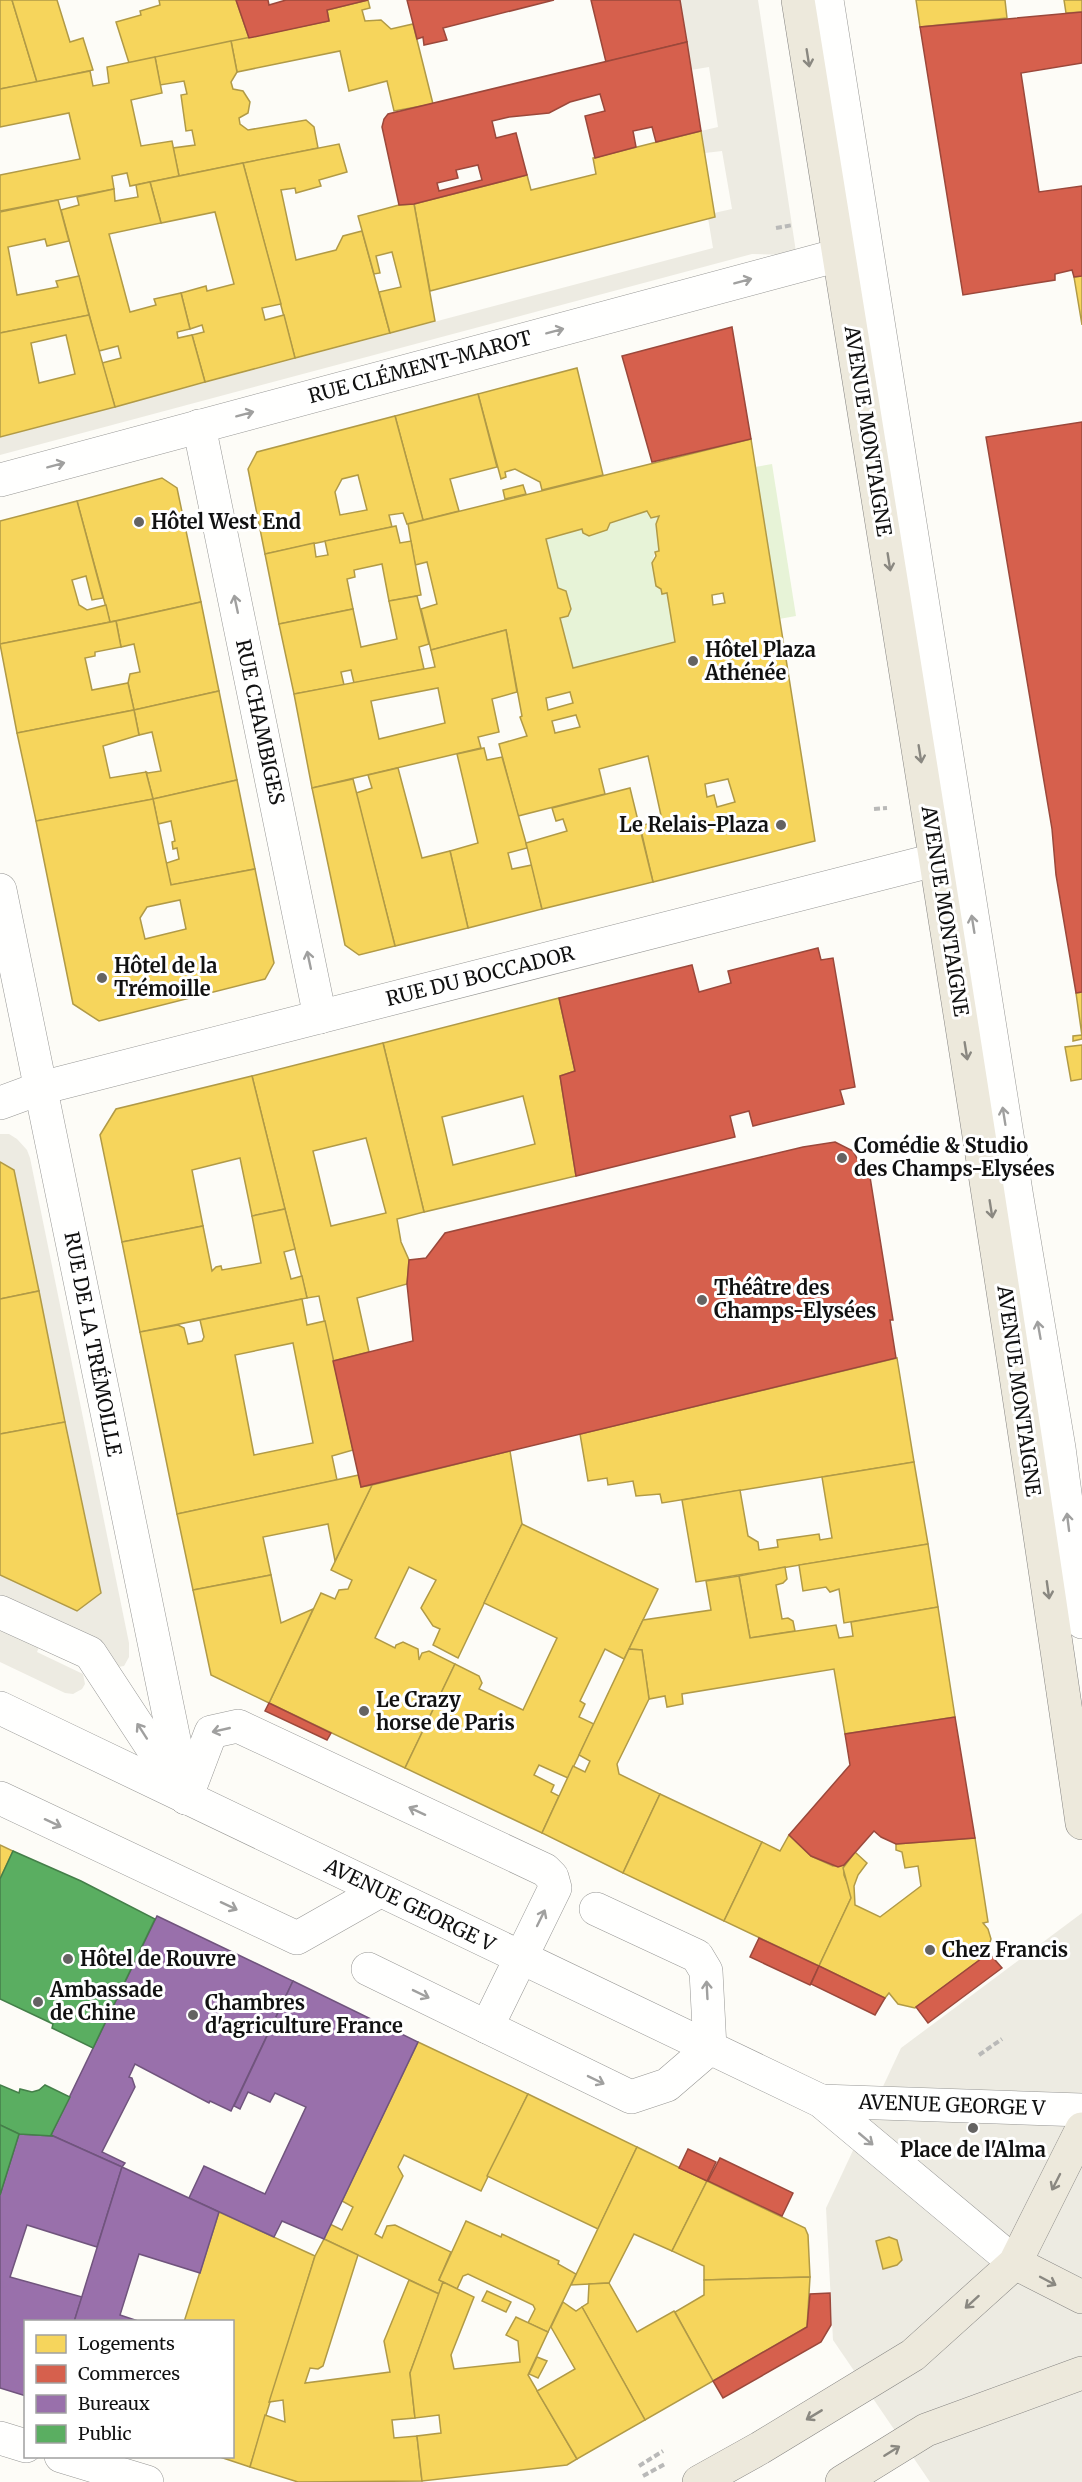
<svg xmlns="http://www.w3.org/2000/svg" width="1082" height="2482" font-family="Merriweather,serif">
  <style>
    .green { fill: #e7f3d7 }
    .plaza { fill: #edebe2 }
    .homes { fill: #f6d55c; stroke: #b19a46; stroke-width: 1.5; fill-rule: evenodd }
    .shops { fill: #d6604d; stroke: #9b483b; stroke-width: 1.5; fill-rule: evenodd }
    .offices { fill: #9970ab; stroke: #70547d; stroke-width: 1.5 }
    .public { fill: #5aae61; stroke: #447f49; stroke-width: 1.5 }
    .lines { fill: none; stroke-linecap: round; stroke-linejoin: round }
    .minor-casing { stroke: #979795; stroke-width: 34 }
    .major-casing { stroke: #858482; stroke-width: 34 }
    .path { stroke: #b9b9b8; stroke-width: 4; stroke-dasharray: 6 3; stroke-linecap: butt }
    .minor { stroke: #fffffe; stroke-width: 33 }
    .major { stroke: #ede9dc; stroke-width: 33 }
    .oneway { stroke: #8a8881 }
    .oneway2 { stroke: #a0a09f }
    .poi-dot { fill: #646362; stroke: #fff; stroke-width: 2 }
    .labels { text-anchor: middle; stroke-width: 6; stroke-linejoin: round; paint-order: stroke }
    .street-label { font-size: 20px; fill: #111; stroke: #fff }
    .poi-label { font-size: 20px; font-weight: bold; fill: #111; stroke: #fff; text-anchor: start }
  </style>
  <rect width="100%" height="100%" fill="#fdfcf7"/>
  <g class="green">
    <path d="M772,464L796,616L779,619L755,467Z"/>
    <path d="M647,511L651,518L659,516L656,524L659,551L655,552L652,563L656,586L661,589L662,594L667,593L675,642L573,668L560,618L568,616L571,609L566,591L558,588L546,539L582,529L583,533L589,536L607,530L610,523Z"/>
  </g>
  <g class="plaza">
    <path d="M680,0H758L796,252L788,255L752,254L0,455V437L713,248L708,218L714,213L732,209L722,151L705,153L701,131L718,127L709,67L691,70Z"/>
    <path d="M0,1134H9L17,1139L27,1150L30,1158L129,1643V1657L124,1666L118,1667L0,1600V1575L77,1611L101,1593L14,1170L0,1162Z"/>
    <path d="M2,1627L41,1642L37,1652L83,1674L85,1684L82,1689L73,1694L65,1693L0,1662V1631Z"/>
    <path d="M1082,1913V2482H930L833,2340L826,2208L901,2048Z"/>
  </g>
  <g class="homes">
    <path d="M0,0H12L37,82L0,89Z"/>
    <path d="M12,0H57L70,42L83,38L93,70L37,82Z"/>
    <path d="M159,0H236L249,38L129,63L116,22L141,15L140,11L160,5Z"/>
    <path d="M368,0L370,8L362,10L365,21L381,20L391,29L413,24L433,104L394,111L387,81L349,91L340,51L237,72L231,41L329,21L327,10Z"/>
    <path d="M916,0H1005L1007,18L920,27Z"/>
    <path d="M1064,0H1082V12L1066,13Z"/>
    <path d="M231,41L237,72L231,82L233,89L243,91L250,102L248,113L239,118L240,124L248,130L306,120L314,127L318,148L179,176L173,148L195,145L192,130L186,131L181,95L187,94L184,81L160,85L155,57Z"/>
    <path d="M155,57L162,93L131,100L141,146L172,141L179,176L130,186L127,173L112,176L114,189L0,211V175L80,159L69,113L0,127V89L90,71L93,86L109,83L107,67Z"/>
    <path d="M701,131L715,217L430,291L414,204L527,175L531,190L596,174L593,158Z"/>
    <path d="M339,144L347,172L319,180L321,186L296,193L295,188L281,190L296,260L336,250L343,236L362,231L390,333L295,358L243,163Z"/>
    <path d="M243,163L281,304L262,308L265,320L284,315L295,358L205,382L192,335L204,332L202,325L190,329L181,293L206,286L207,291L234,284L215,212L161,223L150,182Z"/>
    <path d="M150,182L161,223L109,234L130,312L156,305L154,299L181,293L190,329L177,332L178,338L192,335L205,382L115,407L102,363L121,358L118,346L99,351L61,210L79,205L77,197L114,189L115,201L138,197L136,185Z"/>
    <path d="M58,200L69,241L47,246L45,239L8,247L17,295L58,287L56,281L79,276L89,315L0,333V212Z"/>
    <path d="M414,204L435,321L390,333L379,292L401,287L392,252L376,256L380,273L374,274L358,216L399,205Z"/>
    <path d="M1082,276V325L1074,277Z"/>
    <path d="M89,315L115,407L0,437V333ZM66,335L75,374L39,383L31,343Z"/>
    <path d="M577,368L603,475L542,490L540,482L515,469L505,472L506,477L501,479L478,394Z"/>
    <path d="M478,394L497,467L450,479L459,511L423,520L395,416Z"/>
    <path d="M395,416L423,520L407,524L403,513L389,515L392,527L265,554L248,469L257,452ZM358,475L367,510L340,515L335,492L342,479Z"/>
    <path d="M751,439L815,841L653,882L640,826L662,820L648,756L599,769L605,794L518,816L499,744L527,736L520,717L522,716L506,630L431,650L421,609L437,604L427,562L415,565L408,524ZM647,511L651,518L659,516L656,524L659,551L655,552L656,556L652,563L656,586L661,589L662,594L667,593L675,642L573,668L560,618L568,616L571,609L566,591L558,588L546,539L582,529L583,533L589,536L607,530L610,523ZM723,593L725,603L713,605L712,595ZM570,692L573,703L548,710L546,698ZM576,715L580,727L555,733L552,721ZM728,779L735,802L717,807L714,795L707,797L705,784Z"/>
    <path d="M162,478L177,488L201,602L110,622L77,501Z"/>
    <path d="M523,485L526,494L505,499L503,490Z"/>
    <path d="M77,501L103,598L92,600L86,576L72,580L79,605L87,610L106,605L110,622L0,644V521Z"/>
    <path d="M396,526L400,543L411,541L421,595L389,601L382,564L354,570L355,577L347,579L353,609L279,624L265,554L314,543L316,557L328,555L325,541Z"/>
    <path d="M417,596L429,644L419,647L424,669L354,683L351,670L341,672L344,685L294,694L279,624L353,609L361,647L397,639L389,601Z"/>
    <path d="M201,602L219,691L134,710L128,683L130,674L140,672L134,644L121,647L116,621Z"/>
    <path d="M116,621L121,647L95,652V656L85,658L92,690L128,683L134,710L17,733L0,644Z"/>
    <path d="M506,630L517,692L492,699L499,732L478,737L481,748L312,788L294,694L435,667L431,650ZM438,688L445,723L379,739L371,701Z"/>
    <path d="M219,691L237,780L153,799L146,772L148,773L161,771L152,732L139,735L134,710Z"/>
    <path d="M134,710L139,735L103,746L110,778L146,772L153,799L36,821L17,733Z"/>
    <path d="M484,748L487,760L502,757L526,843L527,848L508,853L512,869L532,865L542,909L468,928L450,851L478,843L457,754Z"/>
    <path d="M398,768L422,858L450,851L468,928L395,946L356,793L372,788L368,775Z"/>
    <path d="M353,779L395,946L359,955L345,945L312,788Z"/>
    <path d="M237,780L255,869L171,885L165,861L167,863L179,859L177,848L173,849L172,842L175,841L171,821L158,824L153,799Z"/>
    <path d="M630,788L653,882L542,909L526,843L567,831L563,819L556,821L552,808Z"/>
    <path d="M153,799L171,885L255,869L274,963L265,979L99,1021L73,1004L36,821ZM180,900L186,929L145,939L140,918L147,907Z"/>
    <path d="M1082,992V1036L1076,993Z"/>
    <path d="M559,998L575,1071L560,1076L576,1176L424,1212L383,1043ZM523,1096L535,1144L453,1165L442,1117Z"/>
    <path d="M1082,1035V1039L1073,1041V1036Z"/>
    <path d="M383,1043L424,1212L397,1219L401,1242L409,1260L407,1284L357,1298L369,1352L333,1361L319,1296L307,1298L252,1076ZM366,1138L386,1213L331,1226L313,1151Z"/>
    <path d="M1082,1045V1079L1071,1081L1065,1047Z"/>
    <path d="M252,1076L285,1209L252,1216L240,1158L192,1170L203,1226L122,1242L100,1135L116,1109Z"/>
    <path d="M0,1162L14,1170L39,1291L0,1299Z"/>
    <path d="M285,1209L295,1249L284,1252L291,1279L302,1276L307,1298L140,1332L122,1242L203,1226L212,1271L216,1267L221,1266L222,1270L261,1263L252,1216Z"/>
    <path d="M39,1291L65,1422L0,1434V1299Z"/>
    <path d="M302,1299L307,1325L325,1321L353,1450L332,1456L337,1480L177,1514L140,1332L178,1325L184,1328L188,1344L202,1341L204,1337L200,1320ZM293,1343L313,1443L254,1455L235,1355Z"/>
    <path d="M897,1358L914,1462L662,1503L660,1494L636,1496L633,1481L608,1485L607,1478L588,1481L580,1434Z"/>
    <path d="M65,1422L101,1593L77,1611L0,1575V1434Z"/>
    <path d="M510,1451L522,1524L458,1658L433,1645L440,1629L433,1626L421,1608L436,1580L409,1567L375,1638L395,1648L396,1645L403,1642L418,1649L419,1660L422,1653L429,1651L455,1664L405,1768L269,1703L321,1593L335,1599L339,1590L348,1589L352,1580L331,1570L372,1485Z"/>
    <path d="M914,1462L928,1544L696,1582L682,1500L740,1490L748,1536L758,1542L759,1550L778,1547L777,1540L819,1534L820,1540L832,1538L822,1477Z"/>
    <path d="M359,1475L361,1487L372,1485L335,1561L328,1524L263,1537L271,1575L193,1590L177,1514Z"/>
    <path d="M522,1524L658,1589L624,1659L605,1649L580,1701L585,1704L579,1717L594,1724L568,1778L539,1765L534,1775L554,1785L551,1792L559,1796L542,1833L405,1768L455,1664L479,1676L482,1683L479,1689L523,1710L557,1638L484,1603Z"/>
    <path d="M928,1544L938,1607L844,1623L839,1589L830,1592L826,1587L803,1591L799,1565Z"/>
    <path d="M785,1567L787,1579L783,1583L776,1585L782,1619L788,1618L793,1621L795,1631L750,1638L739,1576Z"/>
    <path d="M271,1575L281,1623L313,1609L269,1703L211,1675L193,1590Z"/>
    <path d="M739,1576L750,1638L836,1625L839,1638L853,1636L851,1622L938,1607L955,1717L845,1734L834,1669L682,1694L683,1704L667,1707L665,1696L649,1699L642,1650L629,1649L643,1620L711,1610L706,1581Z"/>
    <path d="M629,1649L642,1650L649,1699L617,1764L619,1774L660,1794L623,1873L542,1833L573,1766L585,1772L590,1761L579,1755Z"/>
    <path d="M660,1794L762,1842L724,1921L623,1873Z"/>
    <path d="M789,1835L811,1856L833,1866L844,1865V1875L851,1892V1898L819,1966L724,1921L762,1842L780,1851Z"/>
    <path d="M975,1838L988,1922L983,1923L988,1929L991,1939L987,1951L989,1953L915,2008L898,2004L889,1993L885,1998L819,1966L851,1898L843,1868L855,1852L867,1863L858,1875L854,1886L855,1905L880,1917L921,1886L918,1866L905,1868L902,1852L896,1850V1844Z"/>
    <path d="M0,1845L13,1851L0,1879Z"/>
    <path d="M418,2042L528,2094L481,2191L404,2155L398,2167L403,2176L375,2234L382,2238L387,2226L395,2225L451,2252L439,2280L443,2282L439,2294L324,2239L330,2224L342,2230L353,2207L342,2201Z"/>
    <path d="M528,2094L637,2147L598,2229L487,2176Z"/>
    <path d="M637,2147L707,2181L672,2251L634,2234L609,2283L571,2285Z"/>
    <path d="M707,2181L805,2228L808,2235L810,2277L704,2280V2266L672,2251Z"/>
    <path d="M219,2212L315,2256L250,2467L217,2456H232V2322H184Z"/>
    <path d="M466,2221L501,2237L502,2234L559,2261L558,2264L576,2274L548,2332L528,2323L535,2309L533,2305L468,2274L463,2276L457,2289L439,2280Z"/>
    <path d="M889,2237L897,2240L902,2260L897,2265L883,2269L876,2241Z"/>
    <path d="M324,2239L358,2255L323,2366L318,2369L310,2368L305,2383L390,2372L384,2341L409,2280L439,2294L410,2373L415,2418L392,2420L394,2438L417,2436L422,2481L298,2482L250,2467L265,2415L285,2422L283,2400L269,2402L315,2256Z"/>
    <path d="M810,2277L807,2327L713,2381L675,2312L704,2295V2280Z"/>
    <path d="M443,2282L474,2297L451,2355L454,2369L520,2362L518,2341L506,2335L516,2317L548,2332L528,2375L577,2459L567,2465L422,2481L417,2436L441,2433L439,2415L415,2418L410,2373Z"/>
    <path d="M609,2283L637,2332L674,2311L713,2381L645,2420L582,2307L588,2303L589,2284Z"/>
    <path d="M487,2291L511,2302L506,2312L482,2301Z"/>
    <path d="M563,2302L576,2311L582,2307L645,2420L577,2459L537,2391L575,2369L551,2327Z"/>
    <path d="M537,2357L547,2361L538,2378L529,2374Z"/>
  </g>
  <g class="shops">
    <path d="M236,0H268L269,5L286,0H368L327,10L329,21L249,38Z"/>
    <path d="M407,0H554L443,28L447,40L424,45L423,37L417,39Z"/>
    <path d="M591,0H680L687,42L606,62Z"/>
    <path d="M1082,12V63L1021,73L1039,192L1082,186V276L1074,277L1072,270L1055,274V280L963,295L920,27Z"/>
    <path d="M687,42L701,131L656,142L652,127L633,131L636,147L595,158L585,116L605,111L600,94L570,102L549,113L509,117L492,121L496,138L516,133L527,175L414,204L399,205L382,127L384,119L388,114ZM478,165L482,180L439,191L437,183L458,178L456,170Z"/>
    <path d="M732,327L751,439L652,462L622,356Z"/>
    <path d="M1082,422V992L1076,993L1056,875L1052,829L986,437Z"/>
    <path d="M818,948L821,960L833,958L855,1087L840,1090L844,1104L753,1126L749,1111L730,1116L735,1137L576,1176L560,1076L575,1071L559,998L692,965L699,992L731,983L728,971Z"/>
    <path d="M835,1142L853,1151L867,1177H870L893,1320H890L896,1358L361,1487L333,1361L413,1341L407,1284L409,1260L426,1258L445,1233L803,1147Z"/>
    <path d="M269,1703L331,1733L327,1740L265,1711Z"/>
    <path d="M955,1717L975,1838L896,1844L881,1837L874,1831L844,1865L838,1867L811,1856L789,1835L850,1765L845,1734Z"/>
    <path d="M759,1938L819,1966L810,1985L750,1957Z"/>
    <path d="M989,1953L1002,1968L928,2023L916,2007Z"/>
    <path d="M819,1966L885,1998L875,2015L811,1984Z"/>
    <path d="M688,2149L716,2162L707,2181L679,2168Z"/>
    <path d="M720,2158L793,2193L782,2216L708,2181Z"/>
    <path d="M830,2293L831,2325L821,2342L723,2398L713,2381L807,2327L810,2294Z"/>
  </g>
  <g class="offices">
    <path d="M157,1916L293,1981L231,2111L210,2101L209,2103L135,2064L129,2077L132,2078L135,2087L102,2152L125,2163L122,2167L51,2135Z"/>
    <path d="M293,1981L418,2042L324,2239L282,2221L274,2237L189,2198L204,2166L265,2194L306,2107L275,2093L270,2102L248,2092L240,2109L234,2106Z"/>
    <path d="M19,2134L53,2136L122,2167L97,2247L27,2225L10,2277L82,2297L74,2322H26V2396L0,2388V2195Z"/>
    <path d="M122,2167L219,2212L200,2273L139,2254L120,2315L141,2322H74Z"/>
  </g>
  <g class="public">
    <path d="M13,1851L81,1881L155,1919L93,2048L52,2028L53,2024L0,1999V1879Z"/>
    <path d="M0,2085L19,2093L20,2089L32,2092L39,2090L45,2085L70,2097L51,2135L53,2136L19,2134L0,2125Z"/>
    <path d="M0,2125L19,2134L0,2195Z"/>
  </g>
  <g class="lines">
    <defs>
      <g id="minor">
        <path d="M827,0L1017,1198L1059,1448L1082,1622"/>
        <path d="M199,426L320,1017"/>
        <path d="M0,480L839,255"/>
        <path d="M0,890L186,1798"/>
        <path d="M0,1103L41,1088L962,853"/>
        <path d="M0,1612L90,1653L176,1784"/>
        <path d="M0,1708L821,2101L1015,2263"/>
        <path d="M0,1798L297,1938L380,1891"/>
        <path d="M186,1798L211,1732L238,1726L545,1870L552,1877L555,1888L487,2027"/>
        <path d="M596,1909L697,1956L706,1971L710,2048"/>
        <path d="M368,1969L631,2097L667,2085L710,2048"/>
        <path d="M821,2101L1082,2110"/>
        <path d="M0,2438L26,2446"/>
        <path d="M61,2456L147,2482"/>
      </g>
      <g id="major">
        <path d="M798,0C895,607 995,1214 1082,1823"/>
        <path d="M1015,2263L1082,2297"/>
        <path d="M699,2482L760,2448L913,2355L1015,2263L1082,2129"/>
        <path d="M842,2482L926,2430L1082,2373"/>
      </g>
    </defs>
    <use href="#minor" class="minor-casing"/>
    <use href="#major" class="major-casing"/>
    <g class="path">
      <path d="M776,228L793,225"/>
      <path d="M874,809L887,808"/>
      <path d="M979,2055L1002,2039"/>
      <path d="M639,2466L663,2451"/>
      <path d="M643,2476L665,2464"/>
    </g>
    <use href="#minor" class="minor"/>
    <use href="#major" class="major"/>
  </g>
  <defs><path id="oneway-shaft" d="M-6 0H5M1.5-3L5.5 0L1.5 3" fill="none" stroke-width="1.6" stroke-linecap="round" stroke-linejoin="round" transform="scale(1.5)"/></defs>
  <g class="oneway">
    <use href="#oneway-shaft" transform="translate(808 58) rotate(81)"/>
    <use href="#oneway-shaft" transform="translate(889 562) rotate(81)"/>
    <use href="#oneway-shaft" transform="translate(920 754) rotate(81)"/>
    <use href="#oneway-shaft" transform="translate(966 1051) rotate(81)"/>
    <use href="#oneway-shaft" transform="translate(991 1209) rotate(81)"/>
    <use href="#oneway-shaft" transform="translate(1048 1590) rotate(82)"/>
    <use href="#oneway-shaft" transform="translate(1056 2182) rotate(117)"/>
    <use href="#oneway-shaft" transform="translate(1048 2281) rotate(28)"/>
    <use href="#oneway-shaft" transform="translate(972 2302) rotate(138)"/>
    <use href="#oneway-shaft" transform="translate(814 2415) rotate(149)"/>
    <use href="#oneway-shaft" transform="translate(892 2451) rotate(-32)"/>
  </g>
  <g class="oneway2">
    <use href="#oneway-shaft" transform="translate(743 281) rotate(-15)"/>
    <use href="#oneway-shaft" transform="translate(555 331) rotate(-15)"/>
    <use href="#oneway-shaft" transform="translate(245 414) rotate(-15)"/>
    <use href="#oneway-shaft" transform="translate(56 465) rotate(-15)"/>
    <use href="#oneway-shaft" transform="translate(236 604) rotate(-102)"/>
    <use href="#oneway-shaft" transform="translate(973 924) rotate(-99)"/>
    <use href="#oneway-shaft" transform="translate(309 960) rotate(-102)"/>
    <use href="#oneway-shaft" transform="translate(1004 1116) rotate(-99)"/>
    <use href="#oneway-shaft" transform="translate(1039 1330) rotate(-100)"/>
    <use href="#oneway-shaft" transform="translate(1068 1522) rotate(-97)"/>
    <use href="#oneway-shaft" transform="translate(221 1730) rotate(167)"/>
    <use href="#oneway-shaft" transform="translate(142 1731) rotate(-123)"/>
    <use href="#oneway-shaft" transform="translate(417 1811) rotate(-155)"/>
    <use href="#oneway-shaft" transform="translate(53 1823) rotate(25)"/>
    <use href="#oneway-shaft" transform="translate(229 1906) rotate(25)"/>
    <use href="#oneway-shaft" transform="translate(541 1918) rotate(-64)"/>
    <use href="#oneway-shaft" transform="translate(707 1990) rotate(-93)"/>
    <use href="#oneway-shaft" transform="translate(421 1994) rotate(26)"/>
    <use href="#oneway-shaft" transform="translate(596 2080) rotate(26)"/>
    <use href="#oneway-shaft" transform="translate(866 2139) rotate(40)"/>
  </g>
  <g class="poi-dot">
    <circle cx="139" cy="522" r="6"/>
    <circle cx="693" cy="661" r="6"/>
    <circle cx="781" cy="825" r="6"/>
    <circle cx="102" cy="978" r="6"/>
    <circle cx="842" cy="1158" r="6"/>
    <circle cx="702" cy="1300" r="6"/>
    <circle cx="364" cy="1711" r="6"/>
    <circle cx="930" cy="1950" r="6"/>
    <circle cx="68" cy="1959" r="6"/>
    <circle cx="38" cy="2002" r="6"/>
    <circle cx="193" cy="2015" r="6"/>
    <circle cx="973" cy="2128" r="6"/>
  </g>
  <g class="labels">
    <g class="street-label">
      <text transform="translate(420 367) rotate(-15)" y="7">RUE CLÉMENT-MAROT</text>
      <text transform="translate(868 431) rotate(81)" y="7">AVENUE MONTAIGNE</text>
      <text transform="translate(260 722) rotate(78)" y="7">RUE CHAMBIGES</text>
      <text transform="translate(945 911) rotate(81)" y="7">AVENUE MONTAIGNE</text>
      <text transform="translate(480 976) rotate(-14)" y="7">RUE DU BOCCADOR</text>
      <text transform="translate(93 1344) rotate(79)" y="7">RUE DE LA TRÉMOILLE</text>
      <text transform="translate(1019 1391) rotate(82)" y="7">AVENUE MONTAIGNE</text>
      <text transform="translate(410 1905) rotate(26)" y="7">AVENUE GEORGE V</text>
      <text transform="translate(952 2105) rotate(2)" y="7">AVENUE GEORGE V</text>
    </g>
    <g class="poi-label">
      <text x="151" y="529">Hôtel West End</text>
      <text x="705" y="657">Hôtel Plaza<tspan x="705" dy="23">Athénée</tspan></text>
      <text x="769" y="832" text-anchor="end">Le Relais-Plaza</text>
      <text x="114" y="973">Hôtel de la<tspan x="114" dy="23">Trémoille</tspan></text>
      <text x="854" y="1153">Comédie &amp; Studio<tspan x="854" dy="23">des Champs-Elysées</tspan></text>
      <text x="714" y="1295">Théâtre des<tspan x="714" dy="23">Champs-Elysées</tspan></text>
      <text x="376" y="1707">Le Crazy<tspan x="376" dy="23">horse de Paris</tspan></text>
      <text x="942" y="1957">Chez Francis</text>
      <text x="80" y="1966">Hôtel de Rouvre</text>
      <text x="50" y="1997">Ambassade<tspan x="50" dy="23">de Chine</tspan></text>
      <text x="205" y="2010">Chambres<tspan x="205" dy="23">d'agriculture France</tspan></text>
      <text x="973" y="2157" text-anchor="middle">Place de l'Alma</text>
    </g>
  </g>
  <rect x="24" y="2320" width="210" height="138" fill="#ffffff" stroke="#a0a0a0" stroke-width="1.5"/>
  <rect x="36" y="2335" width="30" height="18" fill="#f6d55c" stroke="#a0a0a0" stroke-width="1.5"/>
  <text x="78" y="2350" font-size="18" fill="#111111">Logements</text>
  <rect x="36" y="2365" width="30" height="18" fill="#d6604d" stroke="#a0a0a0" stroke-width="1.5"/>
  <text x="78" y="2380" font-size="18" fill="#111111">Commerces</text>
  <rect x="36" y="2395" width="30" height="18" fill="#9970ab" stroke="#a0a0a0" stroke-width="1.5"/>
  <text x="78" y="2410" font-size="18" fill="#111111">Bureaux</text>
  <rect x="36" y="2425" width="30" height="18" fill="#5aae61" stroke="#a0a0a0" stroke-width="1.5"/>
  <text x="78" y="2440" font-size="18" fill="#111111">Public</text>
</svg>
